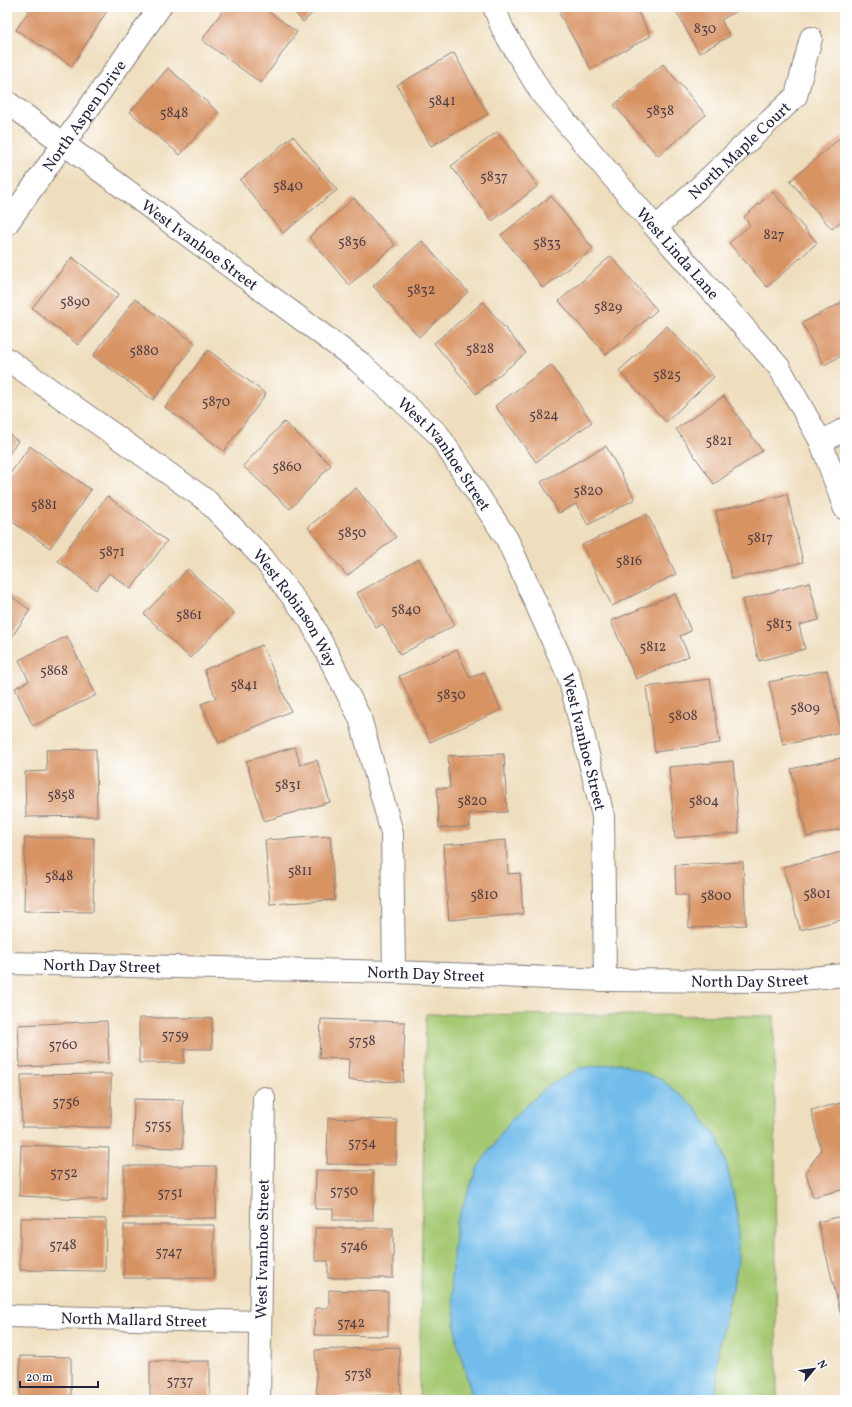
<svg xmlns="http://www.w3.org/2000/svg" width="852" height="1407" font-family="Vollkorn,serif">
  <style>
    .green { fill: #a5c973; stroke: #647657 }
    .water { fill: #71bcea; stroke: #4a6f92 }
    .building { fill: #d89364 }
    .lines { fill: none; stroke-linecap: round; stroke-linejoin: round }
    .minor-casing { stroke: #88807c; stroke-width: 24 }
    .minor { stroke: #fff; stroke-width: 22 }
    .labels { text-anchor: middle; stroke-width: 3.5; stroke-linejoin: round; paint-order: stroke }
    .number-label { font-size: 14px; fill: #503e45 }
    .street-label { font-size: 16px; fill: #22223b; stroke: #fff }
  </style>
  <rect width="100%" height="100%" fill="#fff"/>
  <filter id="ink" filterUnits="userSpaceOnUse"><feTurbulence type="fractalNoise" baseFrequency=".025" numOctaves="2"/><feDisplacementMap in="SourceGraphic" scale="8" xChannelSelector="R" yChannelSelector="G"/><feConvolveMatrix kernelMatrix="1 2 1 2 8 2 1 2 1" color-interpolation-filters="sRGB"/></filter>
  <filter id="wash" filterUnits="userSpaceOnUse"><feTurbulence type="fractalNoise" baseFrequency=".012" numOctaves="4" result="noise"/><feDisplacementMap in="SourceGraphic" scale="16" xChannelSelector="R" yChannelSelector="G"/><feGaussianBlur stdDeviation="0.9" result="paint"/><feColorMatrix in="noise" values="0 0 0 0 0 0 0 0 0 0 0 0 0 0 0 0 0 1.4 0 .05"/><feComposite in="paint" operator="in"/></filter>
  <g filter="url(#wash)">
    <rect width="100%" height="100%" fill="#efdebd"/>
    <path class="green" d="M426,1014L774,1016L777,1400H419Z"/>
    <path class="water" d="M620,1063L662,1080L693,1105L720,1141L730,1178L738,1217V1263L718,1350L716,1400H473L457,1341L451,1279L456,1223L478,1167L510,1121L548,1086L580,1068Z"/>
    <g id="blocks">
      <g class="building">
        <path d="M31,7H101L107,11L72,66L16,30Z"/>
        <path d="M225,7H262L297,32L261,83L202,40Z"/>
        <path d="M290,7H319L303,22Z"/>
        <path d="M570,7H635L651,36L591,69L559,13Z"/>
        <path d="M674,7H744L721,20L730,36L699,53Z"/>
        <path d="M454,53L488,114L431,146L397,85Z"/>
        <path d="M663,64L706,115L658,156L614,105Z"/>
        <path d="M168,68L218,112L180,155L130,112Z"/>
        <path d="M497,132L538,186L492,221L451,166Z"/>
        <path d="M293,136L337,190L283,233L240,180Z"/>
        <path d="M841,137L845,142V218L832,229L790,181Z"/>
        <path d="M773,192L817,243L767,287L729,243L750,225L744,217Z"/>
        <path d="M551,196L593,249L543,288L501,235Z"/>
        <path d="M354,198L395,245L349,285L309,237Z"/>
        <path d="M422,241L468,292L419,337L373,286Z"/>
        <path d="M611,256L657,310L606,355L559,301Z"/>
        <path d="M72,257L119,294L78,345L32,308Z"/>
        <path d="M135,299L195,343L153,400L93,356Z"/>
        <path d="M845,301V354L824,365L802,323Z"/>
        <path d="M483,302L526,353L476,394L434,343Z"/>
        <path d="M667,326L714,377L666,422L619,371Z"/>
        <path d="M208,350L266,394L224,451L165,407Z"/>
        <path d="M551,365L592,422L536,462L495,406Z"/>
        <path d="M724,396L762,451L714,484L676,429Z"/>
        <path d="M284,422L331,465L290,509L243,466Z"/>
        <path d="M7,433L18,441L7,456Z"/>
        <path d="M30,446L91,490L50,548L7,518V478Z"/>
        <path d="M606,446L635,499L588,525L576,504L559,513L541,482Z"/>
        <path d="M356,488L396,537L347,576L308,527Z"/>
        <path d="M787,494L803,562L732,579L716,511Z"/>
        <path d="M107,496L167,541L131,589L109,573L96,590L58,561Z"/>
        <path d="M647,514L676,574L612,606L582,545Z"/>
        <path d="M419,559L455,625L400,655L383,624L376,628L357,593Z"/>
        <path d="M188,569L234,613L190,658L144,614Z"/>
        <path d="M809,582L819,620L799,625L805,649L759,661L742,600Z"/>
        <path d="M7,593L30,610L7,644Z"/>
        <path d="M675,594L691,631L680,636L689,656L636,679L611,621Z"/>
        <path d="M67,636L96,695L33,726L15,688L29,681L19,660Z"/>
        <path d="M262,645L291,711L219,743L201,704L216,698L204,670Z"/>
        <path d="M457,650L470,678L484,672L501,710L430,742L399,676Z"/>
        <path d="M827,670L841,732L783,745L769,682Z"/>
        <path d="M710,679L720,743L655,752L646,687Z"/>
        <path d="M295,747L300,765L317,760L330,802L264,821L246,761Z"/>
        <path d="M96,749L97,816L26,817L25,772L47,771L46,750Z"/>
        <path d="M504,754L507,812L469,813L470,827L439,828L437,788H450L448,756Z"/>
        <path d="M845,757V828L807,837L791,769Z"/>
        <path d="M733,761L739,833L675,838L669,767Z"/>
        <path d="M330,836L335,900L270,904L265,840Z"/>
        <path d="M25,838H94L93,912L24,911Z"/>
        <path d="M506,840L508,874L520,873L523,914L449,920L443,845Z"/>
        <path d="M845,851V919L800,930L783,867Z"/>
        <path d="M743,862L746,925L689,928L688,895H676L675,865Z"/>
        <path d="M139,1018H212V1049H184V1063H139Z"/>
        <path d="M321,1019L405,1022L403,1082L348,1080L349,1059L319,1058Z"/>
        <path d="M107,1021L109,1063L20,1067L18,1025Z"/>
        <path d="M111,1074V1127H22L21,1075Z"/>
        <path d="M134,1099L183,1100V1148L133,1147Z"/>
        <path d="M845,1102V1189L813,1197L806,1172L821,1150L811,1110Z"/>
        <path d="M328,1118L397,1120L396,1165L327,1164Z"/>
        <path d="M21,1145L109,1148L107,1200L19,1196Z"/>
        <rect x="124" y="1166" width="92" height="52"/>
        <path d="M316,1170L373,1171V1220H333V1209H315Z"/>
        <path d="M845,1215V1314L841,1315L818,1222Z"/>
        <path d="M20,1218L106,1219L105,1271L20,1270Z"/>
        <rect x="124" y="1225" width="90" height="53"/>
        <path d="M315,1228H393V1278H328V1261H315Z"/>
        <path d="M329,1290L388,1292V1336L314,1335L315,1308H329Z"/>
        <path d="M399,1347L401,1395L317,1398L315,1350Z"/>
        <path d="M20,1356L71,1357V1400H20Z"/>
        <rect x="150" y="1361" width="60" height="39"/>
      </g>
    </g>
  </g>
  <g filter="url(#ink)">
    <use href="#blocks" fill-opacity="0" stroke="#88807c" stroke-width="1"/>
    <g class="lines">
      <defs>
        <g id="minor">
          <path id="s1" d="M494,7L503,30L542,94L656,228L779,367L821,442L845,509"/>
          <path id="s2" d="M7,102L358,361L438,434L507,539L569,677L603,816L605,980"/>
          <path id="s3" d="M7,224L160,7"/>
          <path id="s4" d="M656,228L796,96L811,38"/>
          <path id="s5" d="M7,359L206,500L263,558L310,620L360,718L392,833L394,972"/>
          <path d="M821,442L845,429"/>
          <path id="s6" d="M7,963L394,972L605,980L777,981L845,975"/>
          <path id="s7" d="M7,1316L260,1322"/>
          <path id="s8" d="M259,1400L264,1098"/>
        </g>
      </defs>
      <use href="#minor" class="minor-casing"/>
      <use href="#minor" class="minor"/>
    </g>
  </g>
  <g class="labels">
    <g class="number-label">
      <text x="705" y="33">830</text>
      <text x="442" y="105">5841</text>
      <text x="660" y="115">5838</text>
      <text x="174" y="117">5848</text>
      <text x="494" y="181">5837</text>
      <text x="288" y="190">5840</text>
      <text x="774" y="239">827</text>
      <text x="352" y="246">5836</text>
      <text x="547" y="247">5833</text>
      <text x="421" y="294">5832</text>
      <text x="75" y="306">5890</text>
      <text x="608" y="311">5829</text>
      <text x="480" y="353">5828</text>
      <text x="144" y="355">5880</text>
      <text x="667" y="379">5825</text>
      <text x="216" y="406">5870</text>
      <text x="544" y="419">5824</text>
      <text x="719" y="445">5821</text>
      <text x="287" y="471">5860</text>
      <text x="588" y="495">5820</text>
      <text x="44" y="509">5881</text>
      <text x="352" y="537">5850</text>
      <text x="760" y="542">5817</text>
      <text x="112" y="556">5871</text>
      <text x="629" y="565">5816</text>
      <text x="406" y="614">5840</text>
      <text x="189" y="619">5861</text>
      <text x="779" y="628">5813</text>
      <text x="653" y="651">5812</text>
      <text x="54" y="675">5868</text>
      <text x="244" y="689">5841</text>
      <text x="451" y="699">5830</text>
      <text x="805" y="712">5809</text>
      <text x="683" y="720">5808</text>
      <text x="288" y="789">5831</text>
      <text x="61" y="799">5858</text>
      <text x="472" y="805">5820</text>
      <text x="704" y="805">5804</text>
      <text x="300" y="875">5811</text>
      <text x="59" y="880">5848</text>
      <text x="817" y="898">5801</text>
      <text x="484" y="899">5810</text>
      <text x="716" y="900">5800</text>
      <text x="175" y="1039">5759</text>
      <text x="362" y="1045">5758</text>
      <text x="63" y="1049">5760</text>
      <text x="66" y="1106">5756</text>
      <text x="158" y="1129">5755</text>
      <text x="362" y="1147">5754</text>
      <text x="64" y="1177">5752</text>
      <text x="344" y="1195">5750</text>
      <text x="170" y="1197">5751</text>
      <text x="63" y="1249">5748</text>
      <text x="354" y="1250">5746</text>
      <text x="169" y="1256">5747</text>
      <text x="351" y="1327">5742</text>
      <text x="358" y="1378">5738</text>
      <text x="180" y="1385">5737</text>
    </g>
    <g class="street-label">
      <text dy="6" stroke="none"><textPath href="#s3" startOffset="133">North Aspen Drive</textPath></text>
      <text dy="6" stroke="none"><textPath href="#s4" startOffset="114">North Maple Court</textPath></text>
      <text dy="6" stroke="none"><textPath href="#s2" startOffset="240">West Ivanhoe Street</textPath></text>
      <text dy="6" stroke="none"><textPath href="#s1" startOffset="309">West Linda Lane</textPath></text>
      <text dy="6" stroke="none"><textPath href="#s2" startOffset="564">West Ivanhoe Street</textPath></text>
      <text dy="6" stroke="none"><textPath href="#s5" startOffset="385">West Robinson Way</textPath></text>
      <text dy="6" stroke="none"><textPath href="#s2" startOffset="888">West Ivanhoe Street</textPath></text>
      <text dy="6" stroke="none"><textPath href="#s6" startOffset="95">North Day Street</textPath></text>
      <text dy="6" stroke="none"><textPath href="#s6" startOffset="419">North Day Street</textPath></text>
      <text dy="6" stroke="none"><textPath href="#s6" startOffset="743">North Day Street</textPath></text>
      <text dy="6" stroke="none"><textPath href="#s8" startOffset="151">West Ivanhoe Street</textPath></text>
      <text dy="6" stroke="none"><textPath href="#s7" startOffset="127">North Mallard Street</textPath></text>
    </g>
  </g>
  <rect width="852" height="1407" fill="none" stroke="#fff" stroke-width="24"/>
  <g transform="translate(814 1369) rotate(61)" stroke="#ffffff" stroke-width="3" paint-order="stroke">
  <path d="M0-3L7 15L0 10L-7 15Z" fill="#22223b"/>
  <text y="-6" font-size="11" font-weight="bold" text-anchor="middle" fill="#22223b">N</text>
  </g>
  <path d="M20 1381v6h78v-6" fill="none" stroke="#22223b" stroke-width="2"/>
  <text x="26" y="1381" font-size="12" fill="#22223b" stroke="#ffffff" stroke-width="3" paint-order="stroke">20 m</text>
</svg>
